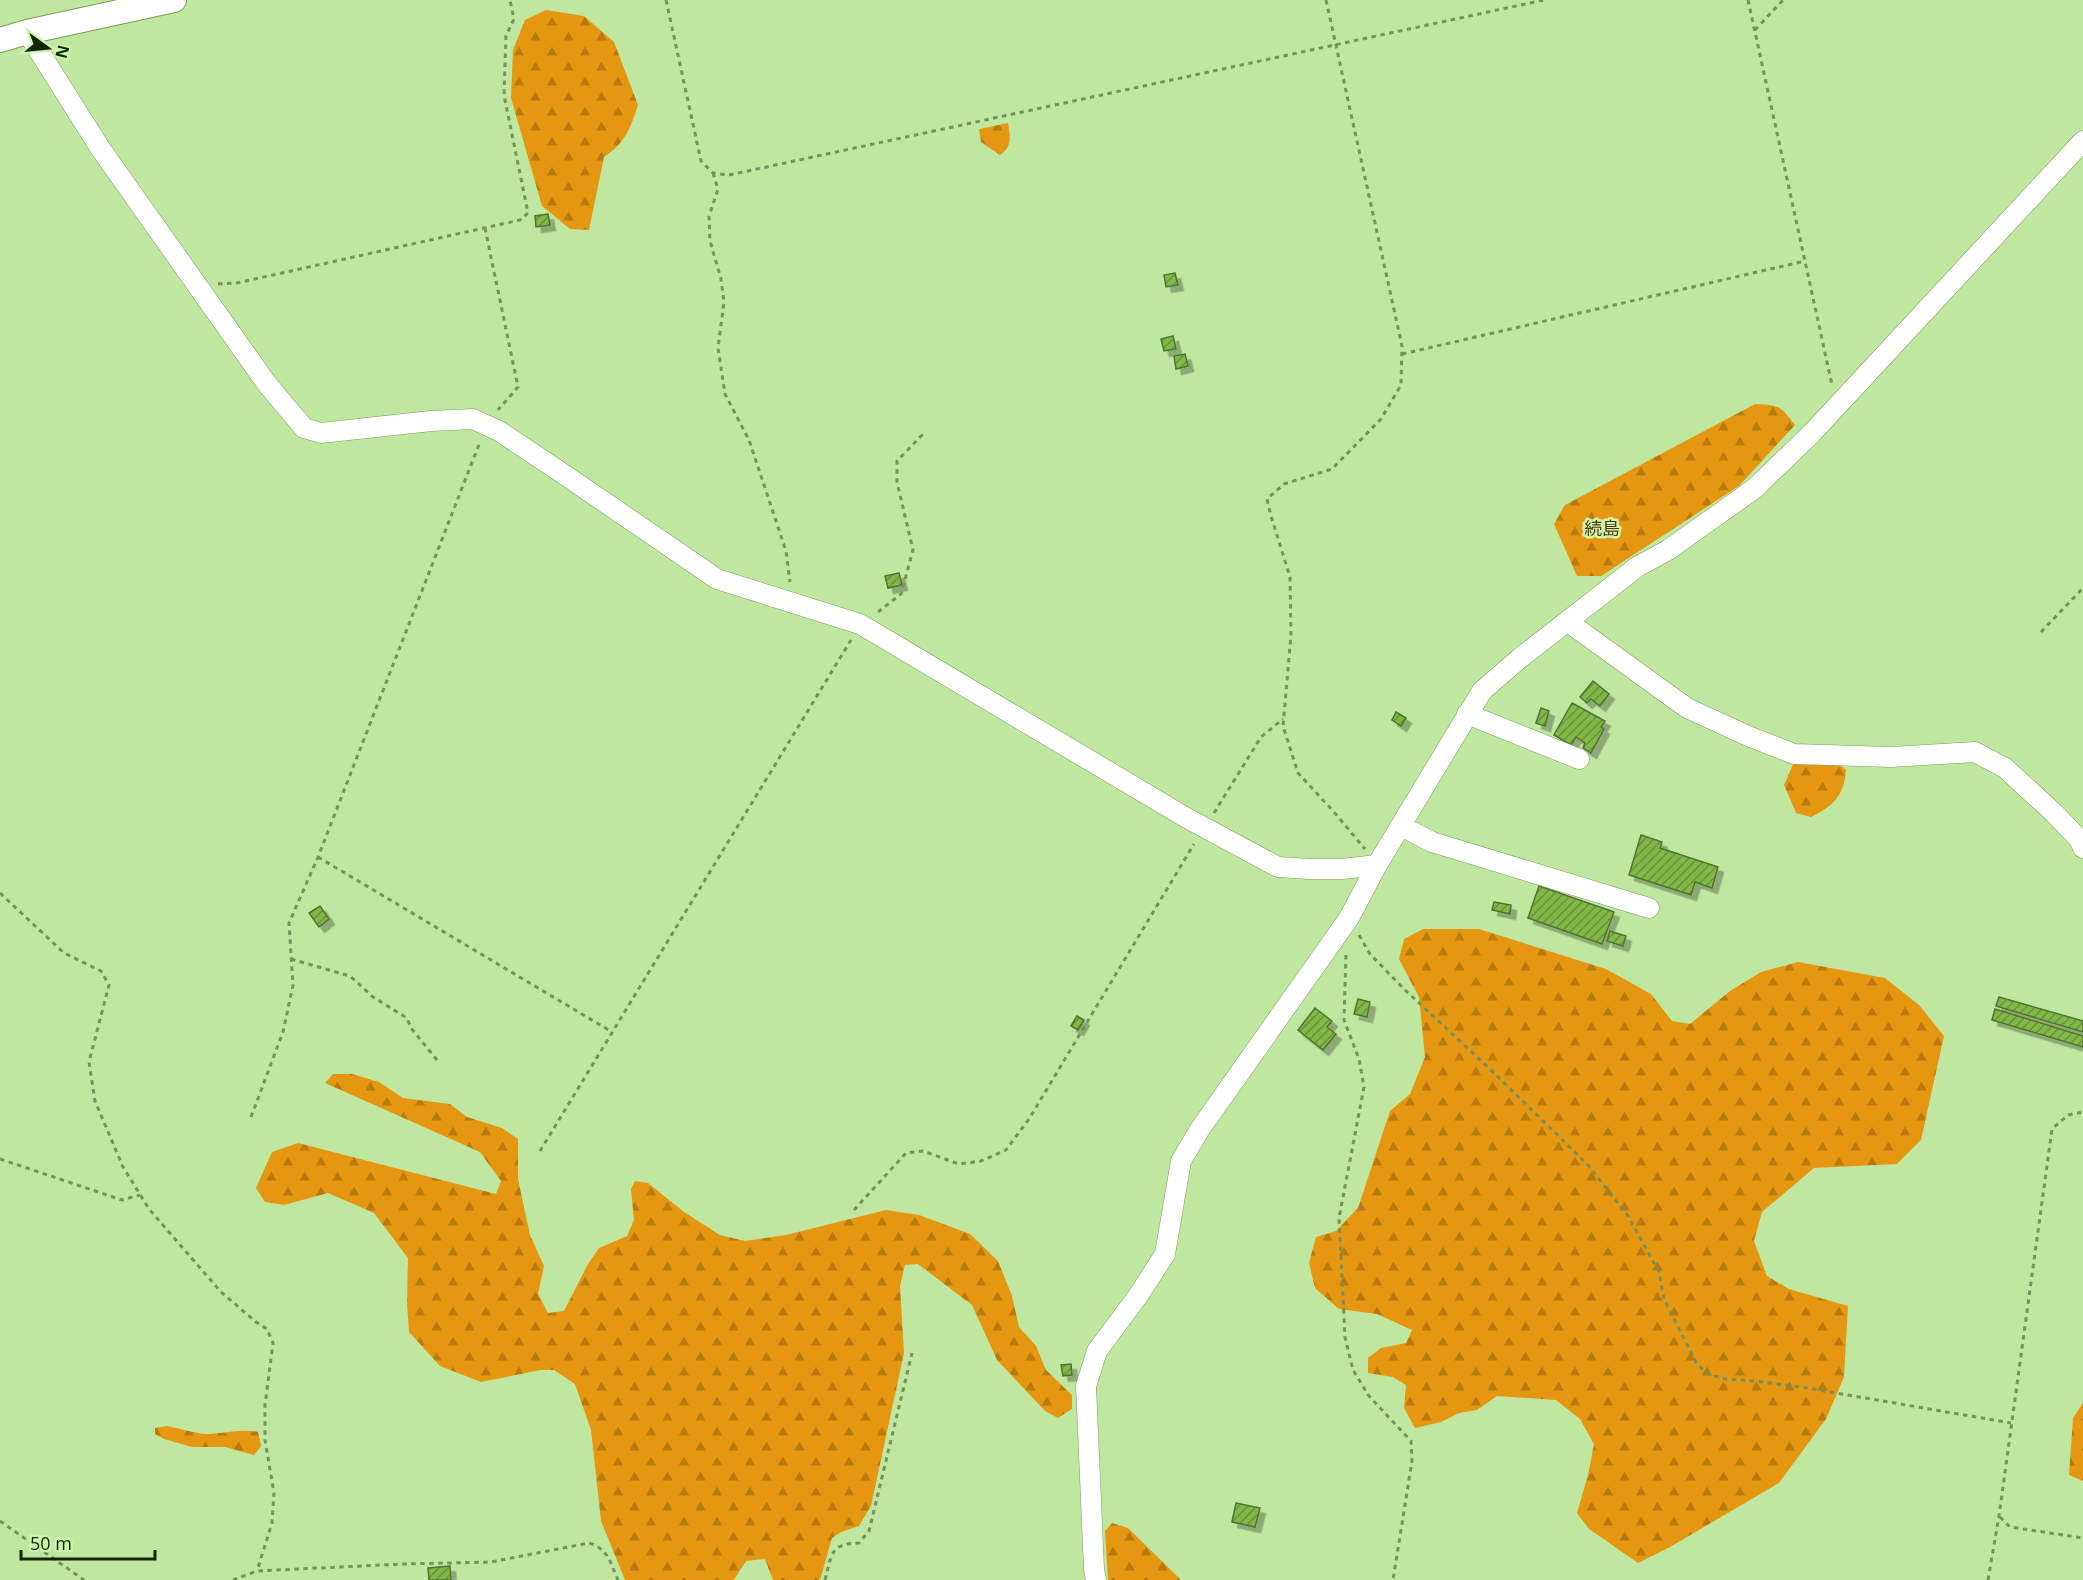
<svg xmlns="http://www.w3.org/2000/svg" width="2083" height="1580" font-family="'Open Sans','Noto Sans JP',sans-serif">
  <style>
    .forest { fill: url(#forest-firs) }
    .building { fill: url(#building-hatch); stroke: #517330; stroke-width: 1.5; filter: url(#shadow) }
    .lines { fill: none; stroke-linecap: round; stroke-linejoin: round }
    .minor-casing { stroke: #799d59; stroke-width: 21 }
    .tertiary-casing { stroke: #799d59; stroke-width: 26 }
    .path { stroke: #75915c; stroke-width: 3; stroke-dasharray: 4.5 4.5; stroke-linecap: butt }
    .minor { stroke: #fff; stroke-width: 20 }
    .tertiary { stroke: #fff; stroke-width: 24 }
    .labels { text-anchor: middle; stroke-width: 5; stroke-linejoin: round; paint-order: stroke }
    .park-label { font-size: 18px; fill: #573808; stroke: #cdf4ac }
  </style>
  <defs>
    <pattern id="forest-firs" width="22" height="20" patternUnits="userSpaceOnUse" patternTransform="scale(1.5)"><rect width="22" height="20" fill="#e69711"/><path d="M5 1l3.5 6h-7zM16 11l3.5 6h-7z" fill="#b97b0e"/></pattern>
    <pattern id="building-hatch" width="6" height="6" patternUnits="userSpaceOnUse" patternTransform="scale(1.5)"><rect width="6" height="6" fill="#81b847"/><path d="M-1 1l2-2M0 6l6-6M5 7l2-2" fill="none" stroke="#689539"/></pattern>
    <filter id="shadow"><feDropShadow dx="5.5" dy="5.5" stdDeviation="0" flood-color="#0004"/></filter>
  </defs>
  <rect width="100%" height="100%" fill="#c0e79f"/>
  <g class="forest">
    <path d="M546,10L584,16L614,42L638,105C630,129 626,142 604,157L589,230L570,229L542,206L511,98L513,50L525,20Z"/>
    <path d="M1008,123C1010,137 1013,146 1000,155L981,142L979,129Z"/>
    <path d="M1755,404C1780,405 1780,406 1795,425L1739,486L1601,576H1577L1554,524L1565,505Z"/>
    <path d="M1794,762L1840,765L1846,770C1844,796 1833,806 1811,817L1796,813L1784,785Z"/>
    <path d="M1423,929H1479L1606,969L1651,994L1672,1021L1690,1024L1730,991L1761,972L1798,962L1885,978L1919,1005L1944,1036L1921,1140L1897,1164L1814,1168L1762,1212L1754,1241L1767,1276L1789,1289L1848,1306L1844,1377L1826,1419L1779,1483L1670,1547L1638,1563L1589,1529L1577,1513L1588,1475L1594,1444L1580,1419L1556,1400L1497,1396L1477,1410L1459,1413L1441,1422L1415,1428L1404,1408L1406,1385L1393,1377L1368,1373V1358L1381,1348L1406,1343L1412,1330L1377,1314L1339,1309L1315,1288L1309,1263L1316,1237L1336,1231L1358,1208L1390,1111L1410,1094L1425,1057L1419,997L1399,959L1404,939Z"/>
    <path d="M333,1074H352L379,1082L403,1098L450,1104L467,1117L502,1128L518,1139V1179L530,1235L544,1266L538,1294L548,1313L564,1311L588,1264L599,1248L627,1236L634,1220L631,1189L635,1181L648,1183L684,1212L720,1235L745,1241L786,1235L886,1210L919,1215L970,1234L998,1261L1012,1296L1019,1327L1036,1346L1046,1370L1072,1395V1409L1058,1418L1045,1411L997,1360L972,1305L918,1264L905,1265L900,1286L904,1353L871,1506L859,1526L841,1532L832,1538L820,1580H773L765,1559L746,1561L734,1580H625L601,1521L591,1430L575,1384L554,1370H541L481,1382L440,1366L409,1332L407,1304L408,1258L374,1213L328,1193L284,1205L265,1202L256,1188L272,1152L298,1143L496,1194L501,1181L480,1152L325,1083Z"/>
    <path d="M2083,1403V1481L2069,1475L2073,1418Z"/>
    <path d="M167,1426C179,1428 193,1433 205,1434C223,1434 241,1428 258,1432L261,1446L254,1455L225,1447H192L164,1439L155,1434V1428Z"/>
    <path d="M1112,1523L1128,1528L1181,1580H1108L1105,1531Z"/>
  </g>
  <g class="building">
    <path d="M548,214L550,225L536,227L535,216Z"/>
    <path d="M1175,273L1178,285L1166,287L1164,275Z"/>
    <path d="M1173,336L1176,349L1164,351L1161,339Z"/>
    <path d="M1185,354L1188,366L1176,369L1174,356Z"/>
    <path d="M899,573L902,585L888,588L885,576Z"/>
    <path d="M1593,681L1609,694L1600,706L1591,699L1587,703L1580,697Z"/>
    <path d="M1572,703L1605,721L1601,727L1604,729L1591,753L1583,748L1585,743L1576,737L1571,745L1554,735Z"/>
    <path d="M1541,708L1549,711L1545,726L1536,723Z"/>
    <path d="M1396,712L1406,718L1401,726L1392,720Z"/>
    <path d="M1641,835L1662,842L1660,848L1718,867L1712,888L1695,882L1691,895L1629,875Z"/>
    <path d="M1539,886L1614,912L1602,944L1528,918Z"/>
    <path d="M1494,902L1511,905L1510,914L1492,910Z"/>
    <path d="M320,906L329,919L319,927L309,913Z"/>
    <path d="M1610,931L1626,936L1623,946L1607,941Z"/>
    <path d="M1999,997L2083,1021V1032L1996,1006Z"/>
    <path d="M1358,999L1370,1002L1367,1017L1354,1014Z"/>
    <path d="M1315,1008L1332,1021L1327,1027L1336,1034L1323,1050L1298,1030Z"/>
    <path d="M1995,1009L2083,1036V1047L1992,1020Z"/>
    <path d="M1077,1016L1084,1020L1078,1030L1071,1026Z"/>
    <path d="M1071,1364L1072,1375L1063,1376L1061,1365Z"/>
    <path d="M1236,1503L1260,1508L1255,1527L1232,1522Z"/>
    <path d="M450,1566L451,1580H429L428,1568Z"/>
  </g>
  <g class="lines">
    <defs>
      <g id="minor">
        <path d="M27,32L100,148L267,384L304,428L321,433L431,421L473,419L499,431L559,471L717,579L860,624L1185,817L1278,867L1310,869H1342L1377,865"/>
        <path d="M1568,622L1687,708L1748,736L1794,754L1891,757L1975,752L2005,768L2054,813L2079,839L2083,848"/>
        <path d="M1467,714L1579,759"/>
        <path d="M1401,826L1432,842L1649,908"/>
        <path d="M1096,1580L1094,1569L1086,1386L1097,1351L1138,1296L1165,1254L1181,1161L1200,1129L1349,918L1377,865L1482,691L1520,658L1637,567L1668,550L1754,489L1812,433L2083,141"/>
      </g>
      <path id="tertiary" d="M0,40L27,32L174,0"/>
    </defs>
    <use href="#minor" class="minor-casing"/>
    <use href="#tertiary" class="tertiary-casing"/>
    <g class="path">
      <path d="M666,0L701,161L713,173L729,175L1544,0"/>
      <path d="M1326,0L1402,346L1401,385L1381,419L1332,469L1284,484L1267,499L1271,516L1290,577L1291,635L1283,726L1298,773L1334,812L1365,849"/>
      <path d="M1748,0L1832,385"/>
      <path d="M1755,30L1783,0"/>
      <path d="M713,173L718,189L709,216L710,241L721,279L724,302L718,348L725,394L749,440L786,551L790,582"/>
      <path d="M485,228L518,387L498,410"/>
      <path d="M218,284L237,283L520,220L528,213L504,95L506,36L514,19L510,0"/>
      <path d="M1402,354L1805,261"/>
      <path d="M878,612L901,594L913,550L897,482V461L924,433"/>
      <path d="M2041,632L2083,588"/>
      <path d="M1214,813L1261,737L1283,719"/>
      <path d="M318,857L612,1032"/>
      <path d="M0,893L64,953L101,971L109,985L89,1062L95,1101L123,1167L149,1209L221,1292L256,1322L267,1329L273,1343L265,1405V1440L274,1493L272,1523L257,1571"/>
      <path d="M1359,935L1370,954L1405,990L1490,1069L1588,1165L1628,1216L1659,1272L1664,1299L1696,1362L1707,1374L1726,1379L1755,1381L1807,1388L2011,1423"/>
      <path d="M1346,955L1344,1020L1359,1059L1364,1087L1339,1218L1345,1337L1353,1370L1369,1396L1411,1441L1412,1461L1393,1580"/>
      <path d="M291,959L350,976L373,997L407,1018L411,1028L437,1060"/>
      <path d="M251,1117L283,1032L293,985L289,923L318,857L480,442"/>
      <path d="M540,1151L851,640"/>
      <path d="M0,1159L122,1200L140,1195"/>
      <path d="M854,1210L906,1153L923,1151L959,1164L981,1161L1006,1150L1029,1119L1194,844"/>
      <path d="M2000,1517L2010,1527L2083,1538"/>
      <path d="M0,1521L84,1580"/>
      <path d="M233,1580L257,1571L402,1564L491,1562L589,1543C609,1549 610,1563 618,1580"/>
      <path d="M825,1580C832,1555 829,1544 859,1543L869,1531L912,1353"/>
      <path d="M1988,1580L1999,1516L2052,1129L2068,1115L2083,1112"/>
    </g>
    <use href="#minor" class="minor"/>
    <use href="#tertiary" class="tertiary"/>
  </g>
  <g class="labels">
    <g class="park-label">
      <text x="1602" y="535">続島</text>
    </g>
  </g>
  <g transform="translate(48 48) rotate(105)" stroke="#cdf4ac" stroke-width="4.5" paint-order="stroke">
  <path d="M0-4.5L10 22L0 15L-10 22Z" fill="#152307"/>
  <text y="-9" font-size="16" font-weight="bold" text-anchor="middle" fill="#152307">N</text>
  </g>
  <path d="M21 1550v9h134v-9" fill="none" stroke="#152307" stroke-width="3"/>
  <text x="30" y="1550" font-size="18" fill="#152307" stroke="#cdf4ac" stroke-width="4.5" paint-order="stroke">50 m</text>
</svg>
